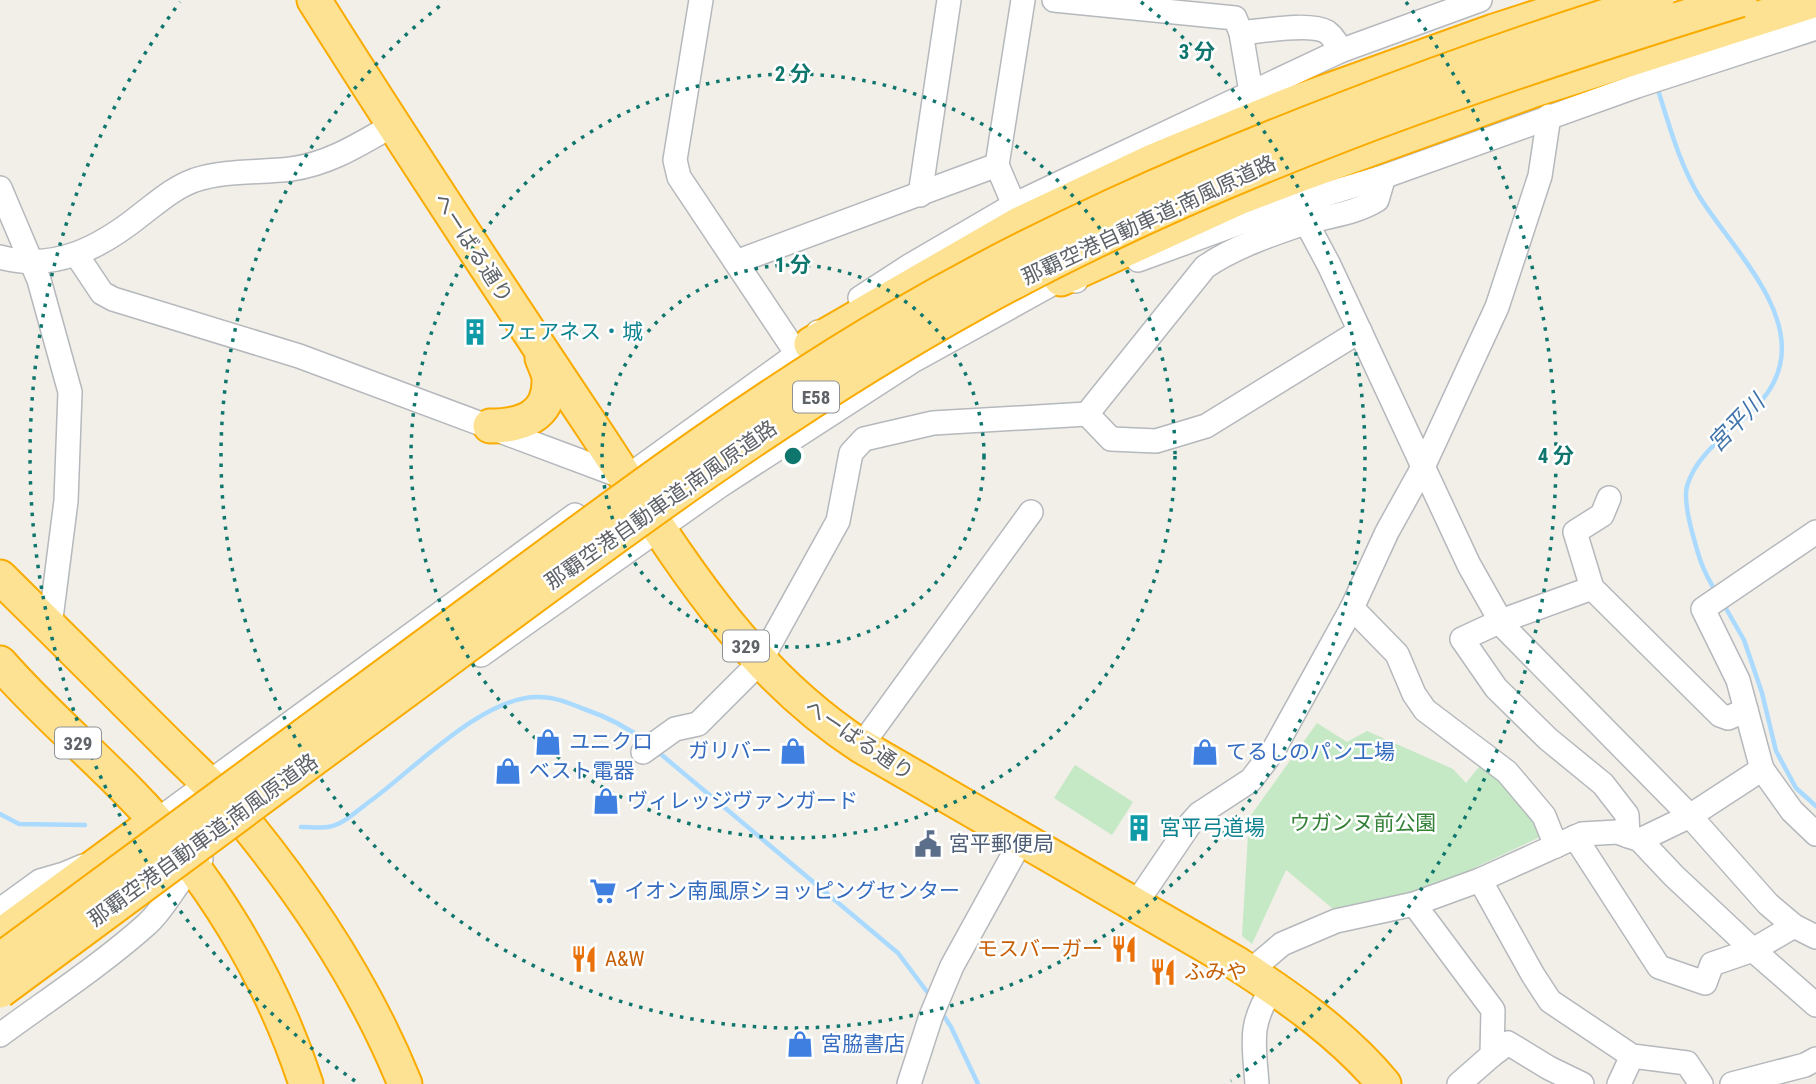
<svg xmlns="http://www.w3.org/2000/svg" width="1816" height="1084" font-family="'Roboto Condensed','Noto Sans JP',sans-serif">
  <style>
    .green { fill: #c5e8c5 }
    .lines { fill: none; stroke-linecap: round; stroke-linejoin: round }
    .stream { stroke: #aadaff; stroke-width: 4.5 }
    .minor-casing { stroke: #b5b8bc; stroke-width: 26 }
    .highway-casing { stroke: #f9ab00; stroke-width: 37 }
    .minor { stroke: #fff; stroke-width: 23 }
    .highway { stroke: #fde293; stroke-width: 33 }
    .highway-bridge-casing { stroke: #f9ab00; stroke-width: 37; stroke-linecap: butt }
    .highway-bridge { stroke: #fde293; stroke-width: 33 }
    .ring { fill: none; stroke: #0f766e; stroke-width: 3.5; stroke-dasharray: 3.5 7 }
    .labels { text-anchor: middle; stroke-width: 5; stroke-linejoin: round; paint-order: stroke }
    .shield { fill: #fff; stroke: #8f9295; stroke-width: 2 }
    .shield-label { font-size: 19px; font-weight: bold; fill: #5f6368 }
    .street-label { font-size: 21px; fill: #5f6368; stroke: #fff }
    .culture-label { font-size: 21px; fill: #0d838f; stroke: #fff; text-anchor: start }
    .shop-label { font-size: 21px; fill: #366cbe; stroke: #fff; text-anchor: start }
    .park-label { font-size: 21px; fill: #348238; stroke: #fff }
    .service-label { font-size: 21px; fill: #4e5e75; stroke: #fff; text-anchor: start }
    .food-label { font-size: 21px; fill: #c56008; stroke: #fff; text-anchor: start }
    .water-label { font-size: 23px; font-style: italic; fill: #4174aa; stroke: #fff }
    .centre { fill: #0f766e; stroke: #fff; stroke-width: 3.5 }
    .ring-label { font-size: 21px; text-anchor: middle; font-weight: bold; fill: #0f766e; stroke: #fff; stroke-width: 5; stroke-linejoin: round; paint-order: stroke }
  </style>
  <rect width="100%" height="100%" fill="#f1efe8"/>
  <g class="green">
    <path d="M1317,723L1347,742L1367,731L1453,769L1466,783L1482,763L1527,809L1542,836L1411,898L1337,912L1286,870L1252,944L1242,936L1249,818Z"/>
    <path d="M1075,765L1133,802L1112,835L1054,798Z"/>
  </g>
  <g class="lines">
    <g class="stream">
      <path d="M1657,87C1669,124 1679,163 1699,196C1728,243 1794,306 1780,365C1768,419 1702,435 1687,486C1684,498 1688,516 1691,528C1698,554 1701,568 1716,592"/>
      <path d="M1724,605L1744,640L1762,693L1776,751L1796,788L1816,806"/>
      <path d="M657,751L898,953L931,997"/>
      <path d="M0,814L19,824L85,825"/>
      <path d="M301,827C310,827 320,828 328,827C344,825 360,808 373,799C415,768 484,696 538,697C555,697 569,703 584,709C607,717 626,726 645,741"/>
      <path d="M942,1013L951,1027L978,1084"/>
    </g>
    <defs>
      <g id="minor">
        <path d="M701,0L675,160L679,177L797,354"/>
        <path d="M1054,0L1235,18L1241,33L1251,92"/>
        <path d="M1241,33C1262,31 1310,22 1327,32C1334,37 1337,44 1340,51"/>
        <path d="M997,165L1014,205"/>
        <path d="M0,188L39,280L70,392L66,501L50,626"/>
        <path d="M920,195L949,0"/>
        <path d="M1306,222L1329,265L1469,565L1504,627L1690,816L1768,904L1794,926L1816,937"/>
        <path d="M76,254L102,293L113,299L299,356L626,478"/>
        <path d="M0,257C54,272 100,248 142,214C159,201 175,187 195,180C226,170 259,173 291,169C329,164 360,144 393,125"/>
        <path d="M1138,260L1283,207L1380,178L1637,86L1816,28"/>
        <path d="M736,262L997,165L1023,0"/>
        <path d="M860,298L911,265L1014,205L1064,181L1340,51L1480,0"/>
        <path d="M1087,414L1111,439L1156,441L1206,426L1360,331"/>
        <path d="M623,480L811,344L818,332"/>
        <path d="M1609,498L1602,515L1575,532L1592,588L1720,715L1728,718L1746,710"/>
        <path d="M1592,588L1501,621L1462,639L1496,688L1548,739L1603,784L1627,815L1628,836"/>
        <path d="M1352,608L1397,654L1414,694L1425,710L1507,772L1544,816L1556,846"/>
        <path d="M481,655L721,485L911,362L1061,279L1076,281"/>
        <path d="M861,746L1031,512"/>
        <path d="M643,752L675,729L698,724L760,662L838,521L851,453L864,439L933,423L1087,414L1205,267C1234,247 1272,234 1305,223C1330,215 1354,214 1377,200L1382,183L1380,178"/>
        <path d="M1762,769L1792,811L1816,834"/>
        <path d="M155,822L575,515"/>
        <path d="M1575,837L1659,967L1705,983L1712,964L1753,950L1794,926"/>
        <path d="M1640,840L1690,816L1762,769L1738,680L1703,609L1816,532"/>
        <path d="M1480,880L1533,975L1550,1001L1632,1056L1687,1063L1701,1084"/>
        <path d="M1414,904L1493,1010L1492,1055L1459,1084"/>
        <path d="M1135,905L1190,824L1199,814L1251,780L1273,751L1352,608L1387,532L1423,467L1497,307L1540,176L1549,116"/>
        <path d="M0,910L40,881L64,874L83,866"/>
        <path d="M1249,972L1282,944L1336,921L1414,904L1480,880L1582,834L1617,832L1640,840L1674,876L1753,950L1816,1005"/>
        <path d="M0,1035C49,999 101,965 146,925C168,906 178,876 201,859"/>
        <path d="M1492,1055L1508,1043L1549,1068L1582,1084"/>
        <path d="M909,1084L931,1016L952,966L1022,839"/>
        <path d="M1257,1084C1254,1042 1248,1025 1273,987"/>
        <path d="M1619,1084L1632,1056"/>
        <path d="M1732,1084L1805,1065L1816,1059"/>
      </g>
      <g id="highway">
        <path d="M314,0C404,143 497,284 591,425C671,545 737,665 861,746L1236,963C1289,997 1343,1035 1384,1084"/>
        <path d="M1061,279L1241,197L1299,175L1534,90L1816,0"/>
        <path d="M811,344L1019,224L1155,160L1291,104L1494,31L1590,0"/>
        <path d="M490,426C521,426 550,417 549,380C549,373 544,364 542,358"/>
        <path d="M0,577C57,633 113,689 170,746C196,772 224,797 248,826C312,905 367,990 405,1084"/>
        <path d="M0,663C40,709 86,748 128,791C208,872 271,976 306,1084"/>
        <path d="M0,936L155,822"/>
      </g>
    </defs>
    <use href="#minor" class="minor-casing"/>
    <use href="#highway" class="highway-casing"/>
    <use href="#minor" class="minor"/>
    <use href="#highway" class="highway"/>
    <defs>
      <g id="highway-bridge">
        <path d="M0,960C158,843 317,726 475,609C613,507 750,403 898,317C1038,235 1186,170 1337,112C1442,71 1549,33 1657,0"/>
        <path d="M0,991C155,876 310,761 465,647C631,524 796,402 977,302C1216,170 1480,80 1740,0"/>
      </g>
    </defs>
    <use href="#highway-bridge" class="highway-bridge-casing"/>
    <use href="#highway-bridge" class="highway-bridge"/>
  </g>
  <g class="ring">
    <circle cx="793" cy="456" r="191"/>
    <circle cx="793" cy="456" r="382"/>
    <path d="M1141 2A572 572 0 1 1 445 2"/>
    <path d="M355 1081A763 763 0 0 1 180 2M1406 2A763 763 0 0 1 1231 1081"/>
  </g>
  <defs>
    <symbol id="building-bare" viewBox="-9 -9 18 18"><path d="M-4-6H4V6H1V3H-1V6H-4ZM-2.5-4.3h1.7v1.8h-1.7ZM.8-4.3h1.7v1.8H.8ZM-2.5-1h1.7V.8h-1.7ZM.8-1h1.7V.8H.8Z" fill="#0f9aa8" stroke="#fff" stroke-width="2.5" paint-order="stroke"/></symbol>
    <symbol id="shop-bare" viewBox="-9 -9 18 18"><path d="M-5-2.5h2.3a2.7 3.5 0 0 1 5.4 0H5L5.5 6h-11ZM-1.5-2.5h3a1.5 2.3 0 0 0-3 0Z" fill="#3f7fe0" stroke="#fff" stroke-width="2.5" paint-order="stroke"/></symbol>
    <symbol id="civic-bare" viewBox="-9 -9 18 18"><path d="M-.6-6.5H3V-4.5H.6V-3L4-1V1h2V6H-6V1h2V-1L-.6-3ZM-1.2 2.5V6h2.4V2.5Z" fill="#5c6f8a" stroke="#fff" stroke-width="2.5" paint-order="stroke"/></symbol>
    <symbol id="supermarket-bare" viewBox="-9 -9 18 18"><path d="M-6-5.5h2.5l.6 2H6L4.5 2H-2.5L-4.4-4H-6ZM-1.5 3.2a1.3 1.3 0 1 0 .1 0ZM3 3.2a1.3 1.3 0 1 0 .1 0Z" fill="#3f7fe0" stroke="#fff" stroke-width="2.5" paint-order="stroke"/></symbol>
    <symbol id="restaurant-bare" viewBox="-9 -9 18 18"><path d="M-5-6h1v4h1v-4h1v4h1v-4h1v5L-1.5 .5V6h-2V.5L-5-1ZM5-6V6H3V1.5H1.5Q1.5-4 5-6Z" fill="#e8710a" stroke="#fff" stroke-width="2.5" paint-order="stroke"/></symbol>
  </defs>
  <g fill-rule="evenodd">
    <use href="#building-bare" x="456" y="313" width="38" height="38"/>
    <use href="#shop-bare" x="529" y="723" width="38" height="38"/>
    <use href="#shop-bare" x="774" y="732" width="38" height="38"/>
    <use href="#shop-bare" x="1186" y="733" width="38" height="38"/>
    <use href="#shop-bare" x="489" y="752" width="38" height="38"/>
    <use href="#shop-bare" x="587" y="782" width="38" height="38"/>
    <use href="#building-bare" x="1120" y="809" width="38" height="38"/>
    <use href="#civic-bare" x="909" y="825" width="38" height="38"/>
    <use href="#supermarket-bare" x="584" y="872" width="38" height="38"/>
    <use href="#restaurant-bare" x="1105" y="930" width="38" height="38"/>
    <use href="#restaurant-bare" x="565" y="940" width="38" height="38"/>
    <use href="#restaurant-bare" x="1144" y="953" width="38" height="38"/>
    <use href="#shop-bare" x="781" y="1025" width="38" height="38"/>
  </g>
  <g class="labels">
    <g class="shield">
      <rect x="793" y="381.5" width="46" height="31" rx="5"/>
      <rect x="723" y="630.5" width="46" height="31" rx="5"/>
      <rect x="55" y="727.5" width="46" height="31" rx="5"/>
    </g>
    <g class="shield-label">
      <text x="816" y="404">E58</text>
      <text x="746" y="653">329</text>
      <text x="78" y="750">329</text>
    </g>
    <g class="street-label">
      <text transform="translate(1149 220) rotate(-25)" y="7">那覇空港自動車道;南風原道路</text>
      <text transform="translate(473 248) rotate(57)" y="7">へーばる通り</text>
      <text transform="translate(661 505) rotate(-35)" y="7">那覇空港自動車道;南風原道路</text>
      <text transform="translate(859 740) rotate(34)" y="7">へーばる通り</text>
      <text transform="translate(203 840) rotate(-36)" y="7">那覇空港自動車道;南風原道路</text>
    </g>
    <g class="culture-label">
      <text x="496" y="339">フェアネス・城</text>
      <text x="1160" y="835">宮平弓道場</text>
    </g>
    <g class="shop-label">
      <text x="569" y="749">ユニクロ</text>
      <text x="772" y="758" text-anchor="end">ガリバー</text>
      <text x="1226" y="759">てるしのパン工場</text>
      <text x="529" y="778">ベスト電器</text>
      <text x="627" y="808">ヴィレッジヴァンガード</text>
      <text x="624" y="898">イオン南風原ショッピングセンター</text>
      <text x="821" y="1051">宮脇書店</text>
    </g>
    <g class="park-label">
      <text x="1363" y="830">ウガンヌ前公園</text>
    </g>
    <g class="service-label">
      <text x="949" y="851">宮平郵便局</text>
    </g>
    <g class="food-label">
      <text x="1103" y="956" text-anchor="end">モスバーガー</text>
      <text x="605" y="966">A&amp;W</text>
      <text x="1184" y="979">ふみや</text>
    </g>
    <g class="water-label">
      <text transform="translate(1736 423) rotate(-46)" y="8">宮平川</text>
    </g>
  </g>
  <circle cx="793" cy="456" r="10" class="centre"/>
  <g class="ring-label">
    <text x="1197" y="59">3 分</text>
    <text x="793" y="81">2 分</text>
    <text x="793" y="272">1 分</text>
    <text x="1556" y="463">4 分</text>
  </g>
</svg>
